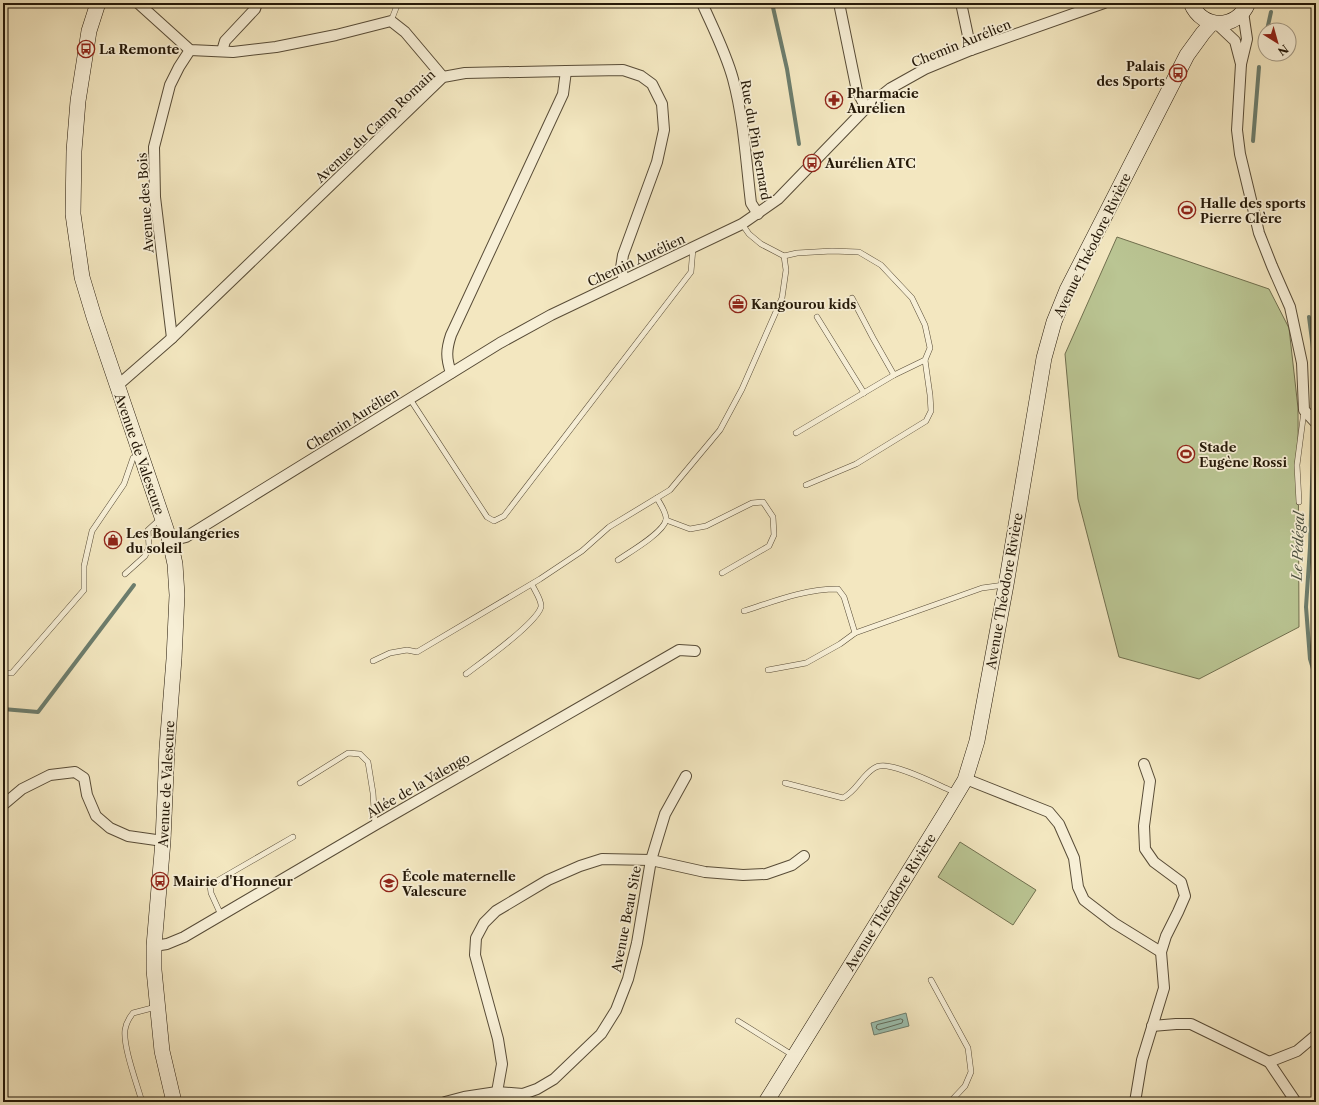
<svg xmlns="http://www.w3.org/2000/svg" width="1319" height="1105" font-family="'Libre Caslon Text',serif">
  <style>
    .green { fill: #bac593; stroke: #706f4e }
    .water { fill: #9bc0b0; stroke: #6c7d6d }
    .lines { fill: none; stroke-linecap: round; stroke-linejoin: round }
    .shore { stroke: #606c5c; stroke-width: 1 }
    .stream { stroke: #6c7d6d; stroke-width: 4 }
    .lane-casing { stroke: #584c37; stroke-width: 6 }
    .street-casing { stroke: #584c37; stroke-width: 12 }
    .secondary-casing { stroke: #251909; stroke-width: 16 }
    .lane { stroke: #f7efd6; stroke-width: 5 }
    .street { stroke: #f7efd6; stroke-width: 10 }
    .secondary { stroke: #f7efd6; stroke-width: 15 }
    .labels { text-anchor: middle; stroke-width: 3.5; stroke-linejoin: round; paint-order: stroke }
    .street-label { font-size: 13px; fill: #251909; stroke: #f7efd6 }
    .poi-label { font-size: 13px; font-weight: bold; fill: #251909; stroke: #f7efd6; text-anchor: start }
    .water-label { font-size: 14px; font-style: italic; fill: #4e5343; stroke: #f7efd6 }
  </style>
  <rect width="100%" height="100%" fill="#f3e7c0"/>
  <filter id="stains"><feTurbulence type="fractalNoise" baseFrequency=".005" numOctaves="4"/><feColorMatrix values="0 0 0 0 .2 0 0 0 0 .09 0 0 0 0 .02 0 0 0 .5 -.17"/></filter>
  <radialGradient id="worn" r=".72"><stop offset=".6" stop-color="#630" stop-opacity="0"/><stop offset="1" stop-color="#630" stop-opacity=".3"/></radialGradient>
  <g class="green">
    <path d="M1117,237L1269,289L1289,328L1298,408L1299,627L1199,679L1119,657L1078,499L1065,354Z"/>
    <path d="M960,842L1036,890L1013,925L938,877Z"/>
  </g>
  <path class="water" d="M906,1013L909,1026L874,1035L871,1023Z"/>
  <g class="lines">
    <path class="shore" d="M901,1019L903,1020L902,1023L879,1030L876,1028L877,1025Z"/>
    <g class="stream">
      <path d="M772,3L787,69L799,144"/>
      <path d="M1267,30L1271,12"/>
      <path d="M1263,50L1265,40"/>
      <path d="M1253,141L1259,67"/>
      <path d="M1309,317L1314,356L1315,391L1310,547L1306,607L1310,659L1316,679"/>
      <path d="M3,709L38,712L134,585"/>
    </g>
    <defs>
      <g id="lane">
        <path d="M391,21L398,3"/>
        <path d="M742,224L749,234L761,244L784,256L797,253L832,251L859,252L881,265L912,298L925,325L930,348L925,360L894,375L796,433"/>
        <path d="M852,298L873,338L894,375"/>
        <path d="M817,317L864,393"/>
        <path d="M410,399L487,517L494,521L504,516L691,272L693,248"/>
        <path d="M806,485L856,464L926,421L931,411L930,395L925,360"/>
        <path d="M1299,502L1297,465L1304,411"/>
        <path d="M666,520L690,529L706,526L752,503L763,502L773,517L774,535L769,546L722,573"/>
        <path d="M618,560C630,552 663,533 666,520C667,513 660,504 657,498"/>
        <path d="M125,574L145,556L149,547L148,530L160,519"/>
        <path d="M744,611C775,601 805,589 838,589L844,597L855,633"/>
        <path d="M373,661L390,653L407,650L417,652L540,579L582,551L609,527L670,490L720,430L742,389L782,298L786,270L784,256"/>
        <path d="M768,670L806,663L840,644L855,633L982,588L1004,585"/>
        <path d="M3,673H12L84,590V566L92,531L124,484L133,458L139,455"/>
        <path d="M466,674C482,662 536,624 541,607C542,600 534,590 532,584"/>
        <path d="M300,783L348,753L360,754L368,762L373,793L375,825"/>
        <path d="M785,783L843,798C855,791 858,783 867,774C870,771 876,766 880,766C894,763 936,784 950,790L956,792"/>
        <path d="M221,915L211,893L210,885L293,837"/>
        <path d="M931,980L968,1048L971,1072L965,1086L950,1102"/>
        <path d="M738,1021L794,1056"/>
        <path d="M142,1102C137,1084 123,1047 125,1030C126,1023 129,1018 133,1013L156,1007"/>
      </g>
      <g id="street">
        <path d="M138,3L190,50L233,52L276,47L336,35L391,21L405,32L443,77"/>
        <path d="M702,3C713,28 726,53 733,79C744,120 746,162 751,203L758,214"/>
        <path d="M839,3L857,91L866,108"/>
        <path d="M961,3L971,50"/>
        <path d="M1217,24L1235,41L1241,64L1247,39L1243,12"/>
        <path d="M222,51L225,41L255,9L257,3"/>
        <path d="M1241,64L1237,130L1240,154L1259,233L1272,266L1290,307L1302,363L1304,410L1316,423"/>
        <path d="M566,71L623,70L641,76L652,84L662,104L664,130L657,162L623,255L621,268L624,280"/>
        <path d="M172,338L155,197L154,147L170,85L179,67L190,50"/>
        <path d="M117,386L172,338L443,77L465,73L566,71L563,94L451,335C446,350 446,358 451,373"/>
        <path d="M170,541L186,537L500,343L551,315L742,224L778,199L866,108L891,88L925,69L971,50L1104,3"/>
        <path d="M965,780L971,781L1049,812L1059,824L1074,858L1078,887L1084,900L1114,923L1161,952"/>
        <path d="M3,805L22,789L50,775L75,772L84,778L87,795L96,816L110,828L128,836L163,841"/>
        <path d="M154,946L167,944L184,937L375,825L679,650L695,651"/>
        <path d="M1152,1026L1176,1024H1191L1269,1062L1296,1102"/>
        <path d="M1269,1062L1297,1051L1316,1035"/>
        <path d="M497,1092L502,1064L498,1039L475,955L476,938L484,923L496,911L548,880L580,866L602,859L651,860L705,872L743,875L766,874L792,865L804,856"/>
        <path d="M445,1102L464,1097L497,1092L523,1094L537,1089L554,1079L601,1034L616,1010L628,979L637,943L651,860L665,814L686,776"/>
        <path d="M1135,1102L1142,1060L1164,988L1161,952L1166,936L1178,912L1185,896L1181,882L1154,862L1145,849L1144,826L1150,781L1144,764"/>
      </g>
      <g id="secondary">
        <path d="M98,3L89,31L78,101L74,151L73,214L82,277L94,317L162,517L170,541L175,564L177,595L174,659L167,748L163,841L154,946V970L162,1051L174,1102"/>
        <path d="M1191,3C1202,30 1237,30 1248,3"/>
        <path d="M766,1102L944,815L965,780L977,741L1006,585L1044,358L1054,322L1067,290L1187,55L1203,33L1212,23"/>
      </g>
    </defs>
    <use href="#lane" class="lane-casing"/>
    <use href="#street" class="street-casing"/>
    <use href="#secondary" class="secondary-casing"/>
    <use href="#lane" class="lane"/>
    <use href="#street" class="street"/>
    <use href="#secondary" class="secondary"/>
  </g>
  <defs>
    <symbol id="bus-ring" viewBox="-11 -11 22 22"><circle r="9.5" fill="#f7efd6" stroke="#8f2418" stroke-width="1.5"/><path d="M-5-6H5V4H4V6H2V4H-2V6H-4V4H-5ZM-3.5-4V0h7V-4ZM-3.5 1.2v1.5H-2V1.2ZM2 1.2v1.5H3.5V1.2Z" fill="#8f2418"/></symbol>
    <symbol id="pharmacy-ring" viewBox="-11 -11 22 22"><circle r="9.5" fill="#f7efd6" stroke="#8f2418" stroke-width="1.5"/><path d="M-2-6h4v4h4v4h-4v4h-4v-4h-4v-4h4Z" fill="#8f2418"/></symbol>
    <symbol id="stadium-ring" viewBox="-11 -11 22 22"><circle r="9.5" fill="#f7efd6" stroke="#8f2418" stroke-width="1.5"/><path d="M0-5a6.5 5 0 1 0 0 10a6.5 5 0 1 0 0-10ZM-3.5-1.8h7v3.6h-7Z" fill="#8f2418"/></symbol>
    <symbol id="office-ring" viewBox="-11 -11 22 22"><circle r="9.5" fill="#f7efd6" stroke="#8f2418" stroke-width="1.5"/><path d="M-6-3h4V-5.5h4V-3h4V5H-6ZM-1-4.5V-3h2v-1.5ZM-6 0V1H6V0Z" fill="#8f2418"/></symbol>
    <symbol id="shop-ring" viewBox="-11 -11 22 22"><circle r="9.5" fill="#f7efd6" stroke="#8f2418" stroke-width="1.5"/><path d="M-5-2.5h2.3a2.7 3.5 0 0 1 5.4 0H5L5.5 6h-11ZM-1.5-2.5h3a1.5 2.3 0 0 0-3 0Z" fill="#8f2418"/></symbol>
    <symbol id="school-ring" viewBox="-11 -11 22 22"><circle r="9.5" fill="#f7efd6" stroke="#8f2418" stroke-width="1.5"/><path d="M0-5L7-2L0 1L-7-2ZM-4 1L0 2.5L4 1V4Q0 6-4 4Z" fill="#8f2418"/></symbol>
  </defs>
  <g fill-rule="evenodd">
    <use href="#bus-ring" x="76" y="39" width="20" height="20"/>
    <use href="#bus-ring" x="1168" y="63" width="20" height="20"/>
    <use href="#pharmacy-ring" x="824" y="90" width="20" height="20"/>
    <use href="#bus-ring" x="802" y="153" width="20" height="20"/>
    <use href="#stadium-ring" x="1177" y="200" width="20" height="20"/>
    <use href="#office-ring" x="728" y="294" width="20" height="20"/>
    <use href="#stadium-ring" x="1176" y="444" width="20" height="20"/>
    <use href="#shop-ring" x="103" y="530" width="20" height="20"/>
    <use href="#bus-ring" x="150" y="871" width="20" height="20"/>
    <use href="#school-ring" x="379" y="873" width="20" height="20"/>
  </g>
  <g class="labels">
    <g class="street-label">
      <text transform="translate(961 43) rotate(-22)" y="5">Chemin Aurélien</text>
      <text transform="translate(375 126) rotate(-43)" y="5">Avenue du Camp Romain</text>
      <text transform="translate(756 140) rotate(80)" y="5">Rue du Pin Bernard</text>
      <text transform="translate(145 203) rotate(-94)" y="5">Avenue des Bois</text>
      <text transform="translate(1092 245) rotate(-64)" y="5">Avenue Théodore Rivière</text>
      <text transform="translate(636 260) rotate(-25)" y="5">Chemin Aurélien</text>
      <text transform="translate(352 419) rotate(-32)" y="5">Chemin Aurélien</text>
      <text transform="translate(140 454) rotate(71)" y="5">Avenue de Valescure</text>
      <text transform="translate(1004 591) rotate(-80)" y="5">Avenue Théodore Rivière</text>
      <text transform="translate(166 784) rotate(-87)" y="5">Avenue de Valescure</text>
      <text transform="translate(418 785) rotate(-30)" y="5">Allée de la Valengo</text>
      <text transform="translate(890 902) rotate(-58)" y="5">Avenue Théodore Rivière</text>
      <text transform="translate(626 919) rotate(-79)" y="5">Avenue Beau Site</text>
    </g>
    <g class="poi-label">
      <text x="99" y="54">La Remonte</text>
      <text x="1165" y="71" text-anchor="end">Palais<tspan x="1165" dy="15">des Sports</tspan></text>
      <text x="847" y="98">Pharmacie<tspan x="847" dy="15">Aurélien</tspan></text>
      <text x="825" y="168">Aurélien ATC</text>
      <text x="1200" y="208">Halle des sports<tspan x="1200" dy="15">Pierre Clère</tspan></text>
      <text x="751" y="309">Kangourou kids</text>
      <text x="1199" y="452">Stade<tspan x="1199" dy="15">Eugène Rossi</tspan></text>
      <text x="126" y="538">Les Boulangeries<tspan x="126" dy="15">du soleil</tspan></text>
      <text x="402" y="881">École maternelle<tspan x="402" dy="15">Valescure</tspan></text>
      <text x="173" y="886">Mairie d'Honneur</text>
    </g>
    <g class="water-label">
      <text transform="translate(1298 546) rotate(-88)" y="5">Le Pédégal</text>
    </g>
  </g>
  <rect width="1319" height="1105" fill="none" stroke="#f3e7c0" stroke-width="16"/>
  <rect x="4" y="4" width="1311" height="1097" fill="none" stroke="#251909" stroke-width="2"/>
  <rect x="8" y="8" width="1303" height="1089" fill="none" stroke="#251909"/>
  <g transform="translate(1277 42) rotate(143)"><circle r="19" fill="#f7efd6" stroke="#a39984"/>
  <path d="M0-3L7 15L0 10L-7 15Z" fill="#8f2418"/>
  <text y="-6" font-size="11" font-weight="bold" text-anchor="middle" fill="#251909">N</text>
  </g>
  <rect width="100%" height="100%" filter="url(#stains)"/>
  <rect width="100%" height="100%" fill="url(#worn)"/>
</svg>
